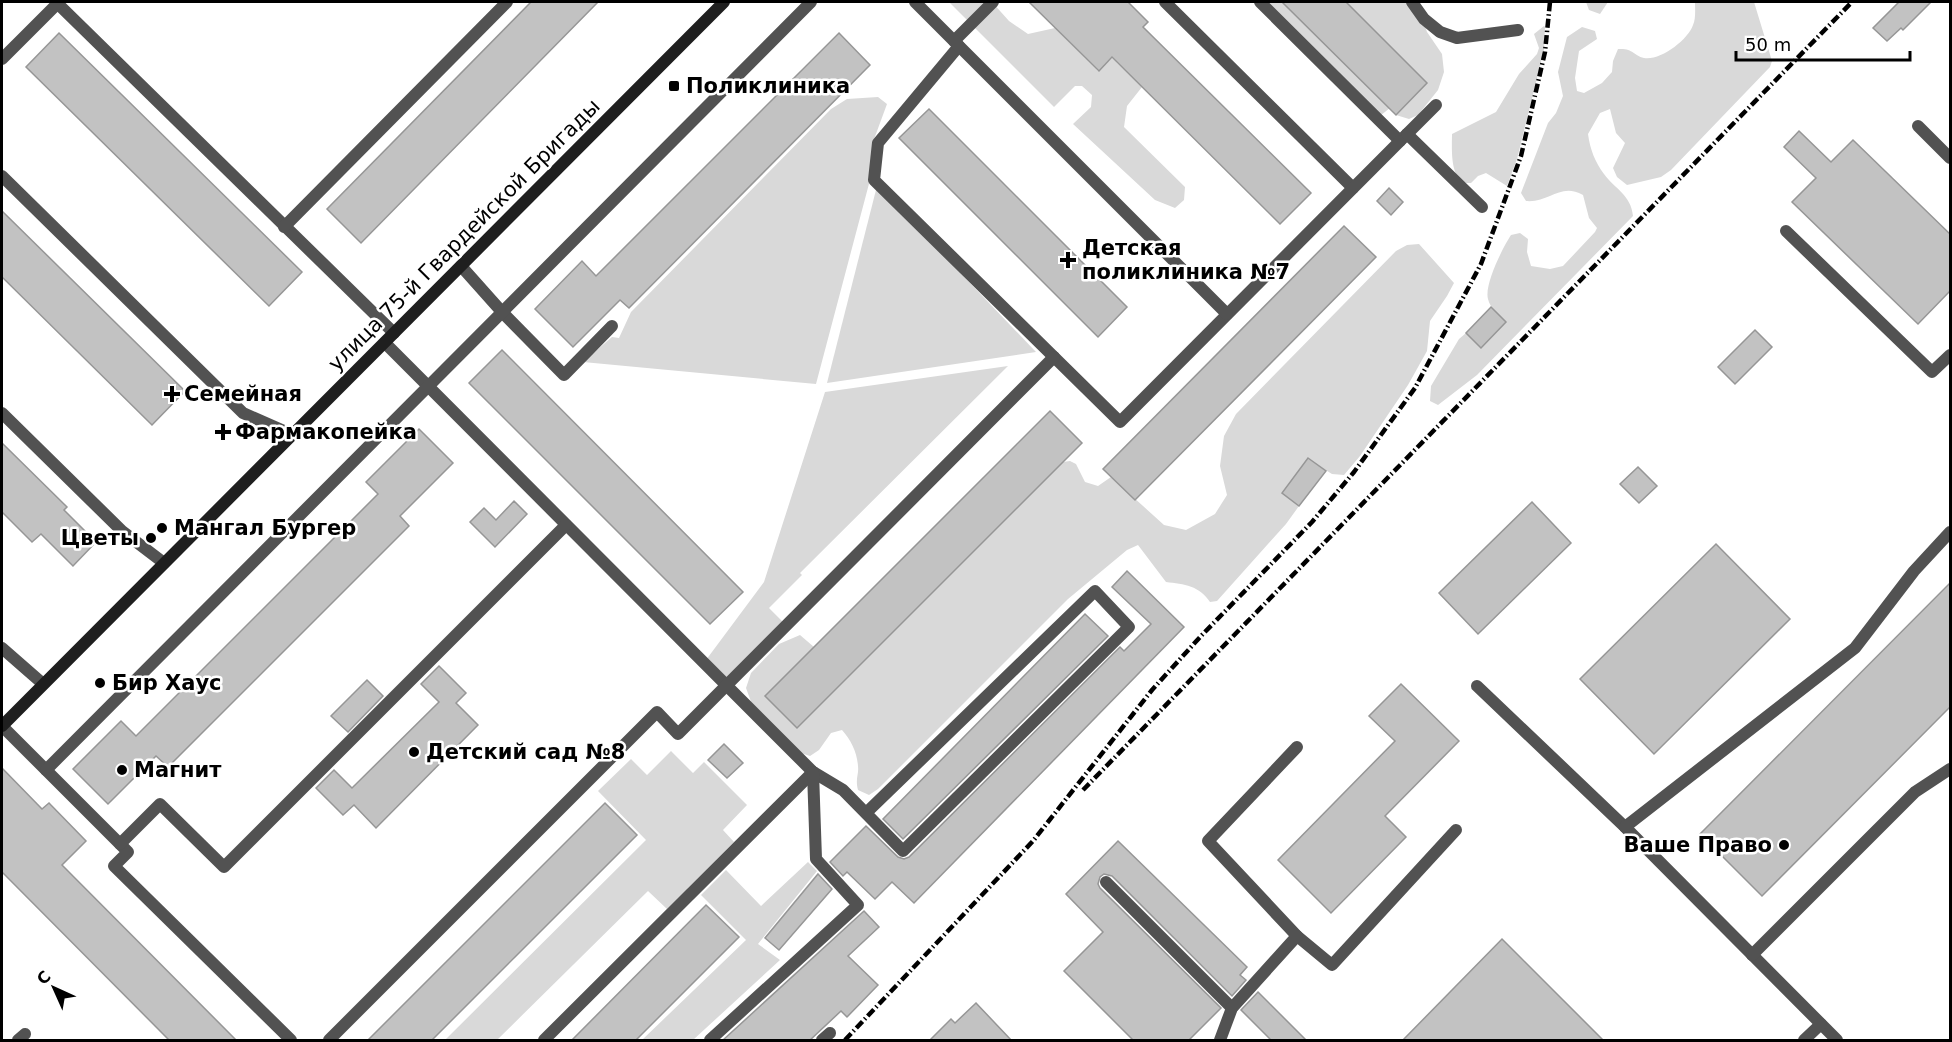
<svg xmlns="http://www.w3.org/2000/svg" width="1952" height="1042" font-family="'DejaVu Sans',sans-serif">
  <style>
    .green { fill: #d9d9d9 }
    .building { fill: #c2c2c2; stroke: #969696; stroke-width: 1.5 }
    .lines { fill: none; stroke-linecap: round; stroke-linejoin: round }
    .lane { stroke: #525252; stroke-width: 12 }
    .street { stroke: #525252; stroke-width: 12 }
    .secondary { stroke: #1f1f1f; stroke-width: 12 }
    .rail { stroke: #000; stroke-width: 4.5; stroke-dasharray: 9 3 1.5 3; stroke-linecap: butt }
    .poi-dot { fill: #000; stroke: #fff; stroke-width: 2 }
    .labels { text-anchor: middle; stroke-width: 5; stroke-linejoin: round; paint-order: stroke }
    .poi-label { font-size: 21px; font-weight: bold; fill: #000; stroke: #fff; text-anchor: start }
    .street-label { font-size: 21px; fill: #000; stroke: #fff }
  </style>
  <rect width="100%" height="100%" fill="#fff"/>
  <g class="green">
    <path d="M949,2H992L1009,21L1028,34L1055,28L1098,71L1112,58L1142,87L1127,106L1124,127L1185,187L1184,200L1175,208L1155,200L1073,124L1091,107L1092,95L1082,86H1075L1054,107Z"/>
    <path d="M1263,2H1283L1390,108L1381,115Z"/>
    <path d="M1346,2H1417L1427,32L1442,54L1444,72L1438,90L1418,115L1409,119L1396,115L1427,83Z"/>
    <path d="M1586,2H1608L1600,14L1589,10Z"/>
    <path d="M1695,2H1754L1772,61L1770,67L1671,170L1661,177L1627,185L1617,177L1613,168L1625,143L1616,133L1610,109L1600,113L1588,134C1590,149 1595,162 1604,174C1615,189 1631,195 1633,216L1477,375L1438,405L1430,401L1431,386L1459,339L1466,333L1481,348L1506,322C1500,315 1490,309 1488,299C1484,285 1503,247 1511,235L1520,233L1528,239L1527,252L1531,266L1550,269L1563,266L1595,232L1597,228L1589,218L1583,195C1560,182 1550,203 1526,201L1521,193L1548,123L1556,113L1563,96L1558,72L1567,37L1582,27L1595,31L1597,39L1579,51L1575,78L1577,91L1584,93L1602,83L1612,72L1613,61L1618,49C1633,48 1633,55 1644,58C1660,61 1688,40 1693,25C1696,19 1695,8 1695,2Z"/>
    <path d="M1544,26L1545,27L1544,50L1517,159L1507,186L1486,173L1478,176L1471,183C1449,185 1452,149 1452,134L1496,112L1519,74L1537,54L1539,48L1534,34Z"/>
    <path d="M878,97L887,104L873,142L870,180L816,384L583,362L612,337L619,338L631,312L831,109L847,99Z"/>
    <path d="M877,186L1036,352L827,383Z"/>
    <path d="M1419,244L1454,283L1447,296L1430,321L1427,351L1408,385L1360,456L1344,475L1332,474L1308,459L1299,506L1286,524L1217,601L1210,602C1200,586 1184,584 1166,582L1138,545L1127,550L1068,599L878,789L869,795L858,790C855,778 859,775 858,766C857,752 851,740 842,730L831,733L819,750L810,756L798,752L753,707L746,688L751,673L779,644L800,635L814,647L765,696L797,727L1063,462L1070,461L1076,464L1085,482L1098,486L1111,477L1164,525L1186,530L1215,514L1227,495L1220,466L1224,436L1236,414L1396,251L1407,245Z"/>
    <path d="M1008,366L800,573L802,575L769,608L784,623L727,681L706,660L764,582L825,392Z"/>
    <path d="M671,751L693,773L704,762L747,805L723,830L734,842L667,909L648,891L497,1040H445L646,840L598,791L631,759L647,775Z"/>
    <path d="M808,862L817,871L758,944L780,960L693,1040H642L746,940L701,895L726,870L761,906Z"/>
  </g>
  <g class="building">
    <path d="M531,2H598L361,243L327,209Z"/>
    <path d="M1029,2H1128L1148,22L1143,27L1311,193L1280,224L1112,57L1099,71Z"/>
    <path d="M1282,2H1346L1427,83L1396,115Z"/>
    <path d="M1899,2H1931L1903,30L1901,28L1887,41L1873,28Z"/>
    <path d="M59,33L302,272L269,306L26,67Z"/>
    <path d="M839,33L870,65L629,308L620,300L573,347L535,309L582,261L596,276Z"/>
    <path d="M929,109L1127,307L1098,337L899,138Z"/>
    <path d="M1799,131L1831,162L1853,140L1950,234V291L1918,324L1792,202L1816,178L1784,147Z"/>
    <path d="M1389,188L1403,202L1391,215L1377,201Z"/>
    <path d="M2,211L185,391L152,425L2,277Z"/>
    <path d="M1344,226L1376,257L1135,500L1103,469Z"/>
    <path d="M1491,307L1506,322L1481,348L1466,333Z"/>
    <path d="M1755,330L1772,347L1735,384L1718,367Z"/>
    <path d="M502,350L743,592L710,624L469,383Z"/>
    <path d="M1050,411L1082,443L797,728L765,696Z"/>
    <path d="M419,429L453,463L400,516L409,526L168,767L156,756L108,804L73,769L121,721L136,736L378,494L366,482Z"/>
    <path d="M2,443L67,507L64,510L96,542L73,566L41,534L32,542L2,512Z"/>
    <path d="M1308,458L1326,471L1299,506L1282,493Z"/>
    <path d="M1638,467L1657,486L1639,503L1620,484Z"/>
    <path d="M514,501L527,514L495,547L470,522L484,508L496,520Z"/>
    <path d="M1532,502L1571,543L1478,634L1439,593Z"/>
    <path d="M1716,544L1790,619L1654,754L1580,679Z"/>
    <path d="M1127,571L1184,627L914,903L892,882L875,899L847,872L843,876L830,862L866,826L898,857L904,859L909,857L1120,647L1124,651L1151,624L1112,587Z"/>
    <path d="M1950,583V707L1762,896L1700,834Z"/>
    <path d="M1085,614L1108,636L903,839L883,819Z"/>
    <path d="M439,666L466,693L456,703L478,725L376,828L354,805L343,815L316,788L334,770L352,788L439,702L421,684Z"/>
    <path d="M367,680L383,696L348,732L331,716Z"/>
    <path d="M1401,684L1459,741L1385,816L1406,837L1331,913L1278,860L1395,741L1369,716Z"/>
    <path d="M724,744L743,763L727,778L708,760Z"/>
    <path d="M2,768L42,809L49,803L86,841L62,865L237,1041H170L2,872Z"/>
    <path d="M605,803L637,835L431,1041H367Z"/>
    <path d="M1118,841L1247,967L1240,975L1246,980L1232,996L1112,876L1104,874L1100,877L1098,884L1100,888L1221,1008L1188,1041H1134L1064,971L1103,932L1066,894Z"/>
    <path d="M818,874L832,889L779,950L765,938Z"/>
    <path d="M706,905L739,937L635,1041H571Z"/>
    <path d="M864,911L879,927L848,956L878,985L847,1017L841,1011L809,1041H722Z"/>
    <path d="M1502,939L1604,1041H1402Z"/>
    <path d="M1258,992L1307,1041H1272L1241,1010Z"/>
    <path d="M976,1003L1012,1041H929L951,1019L955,1023Z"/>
  </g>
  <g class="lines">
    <g class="lane">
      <path d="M1165,2L1353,188"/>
      <path d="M1260,2L1400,141L1436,105"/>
      <path d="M1412,2L1424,19L1440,32L1457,38L1518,30"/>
      <path d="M57,3L394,333"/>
      <path d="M954,41L993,2"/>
      <path d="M959,46L878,143L874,180L1120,422L1400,141"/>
      <path d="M2,59L59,2"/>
      <path d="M1918,126L1950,158"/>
      <path d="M1407,134L1482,207"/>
      <path d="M2,176L243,413L293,435"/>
      <path d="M284,227L507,2"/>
      <path d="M1786,231L1932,372L1950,355"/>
      <path d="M461,266L502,312L564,375L612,326"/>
      <path d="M385,343L813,772L843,790L903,851L1129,627L1095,591L866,813"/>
      <path d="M2,413L122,531L164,563"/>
      <path d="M2,648L42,683"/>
      <path d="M1477,686L1625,827L1837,1040"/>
      <path d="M2,726L128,852L114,866L291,1040"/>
      <path d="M46,770L811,2"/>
      <path d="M1625,827L1855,648L1914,571L1950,532"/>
      <path d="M120,844L160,804L224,867L566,525"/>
      <path d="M1106,882L1232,1008"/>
      <path d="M1297,936L1332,965L1456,830"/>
      <path d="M1752,955L1915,792L1950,769"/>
      <path d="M18,1040L25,1034"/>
      <path d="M329,1040L657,712L678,734L1054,357"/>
      <path d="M544,1040L813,772"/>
      <path d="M710,1040L858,905L816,859L813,772"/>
      <path d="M822,1040L830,1033"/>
      <path d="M1220,1040L1232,1008L1297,936L1208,841L1297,747"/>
      <path d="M1804,1040L1821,1024"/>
    </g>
    <path class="street" d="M915,2L1227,314"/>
    <path class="secondary" d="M2,726L724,2"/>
    <g class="rail">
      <path d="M1083,790L1852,2"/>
      <path d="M845,1040L1033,841L1152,690L1201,636L1312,522L1354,472L1415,388L1481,264L1521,156L1545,52L1550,2"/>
    </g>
  </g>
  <g class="poi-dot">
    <rect x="668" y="80" width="12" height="12" rx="3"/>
    <path d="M1065 251h6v6h6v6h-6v6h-6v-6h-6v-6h6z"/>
    <path d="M169 385h6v6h6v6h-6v6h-6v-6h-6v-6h6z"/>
    <path d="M220 423h6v6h6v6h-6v6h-6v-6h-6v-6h6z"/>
    <circle cx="162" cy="528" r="6"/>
    <circle cx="151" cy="538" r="6"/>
    <circle cx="100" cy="683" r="6"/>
    <circle cx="414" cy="752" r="6"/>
    <circle cx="122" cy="770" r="6"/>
    <circle cx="1784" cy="845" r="6"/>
  </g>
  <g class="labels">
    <g class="poi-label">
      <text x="686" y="93">Поликлиника</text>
      <text x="1082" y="255">Детская<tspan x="1082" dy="24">поликлиника №7</tspan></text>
      <text x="184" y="401">Семейная</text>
      <text x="235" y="439">Фармакопейка</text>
      <text x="174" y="535">Мангал Бургер</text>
      <text x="139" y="545" text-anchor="end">Цветы</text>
      <text x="112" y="690">Бир Хаус</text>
      <text x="426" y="759">Детский сад №8</text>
      <text x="134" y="777">Магнит</text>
      <text x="1772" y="852" text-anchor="end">Ваше Право</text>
    </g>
    <g class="street-label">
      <text transform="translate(464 235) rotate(-45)" y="7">улица 75-й Гвардейской Бригады</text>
    </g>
  </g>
  <rect width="1952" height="1042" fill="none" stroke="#000000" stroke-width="6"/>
  <g transform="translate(54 988) rotate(315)" stroke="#ffffff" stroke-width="4.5" paint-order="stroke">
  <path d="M0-4.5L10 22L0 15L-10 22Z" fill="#000000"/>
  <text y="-9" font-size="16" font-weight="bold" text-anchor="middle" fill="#000000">С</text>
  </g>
  <path d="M1736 51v9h174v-9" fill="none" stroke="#000000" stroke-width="3"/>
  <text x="1745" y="51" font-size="18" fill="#000000" stroke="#ffffff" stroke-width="4.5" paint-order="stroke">50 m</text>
</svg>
